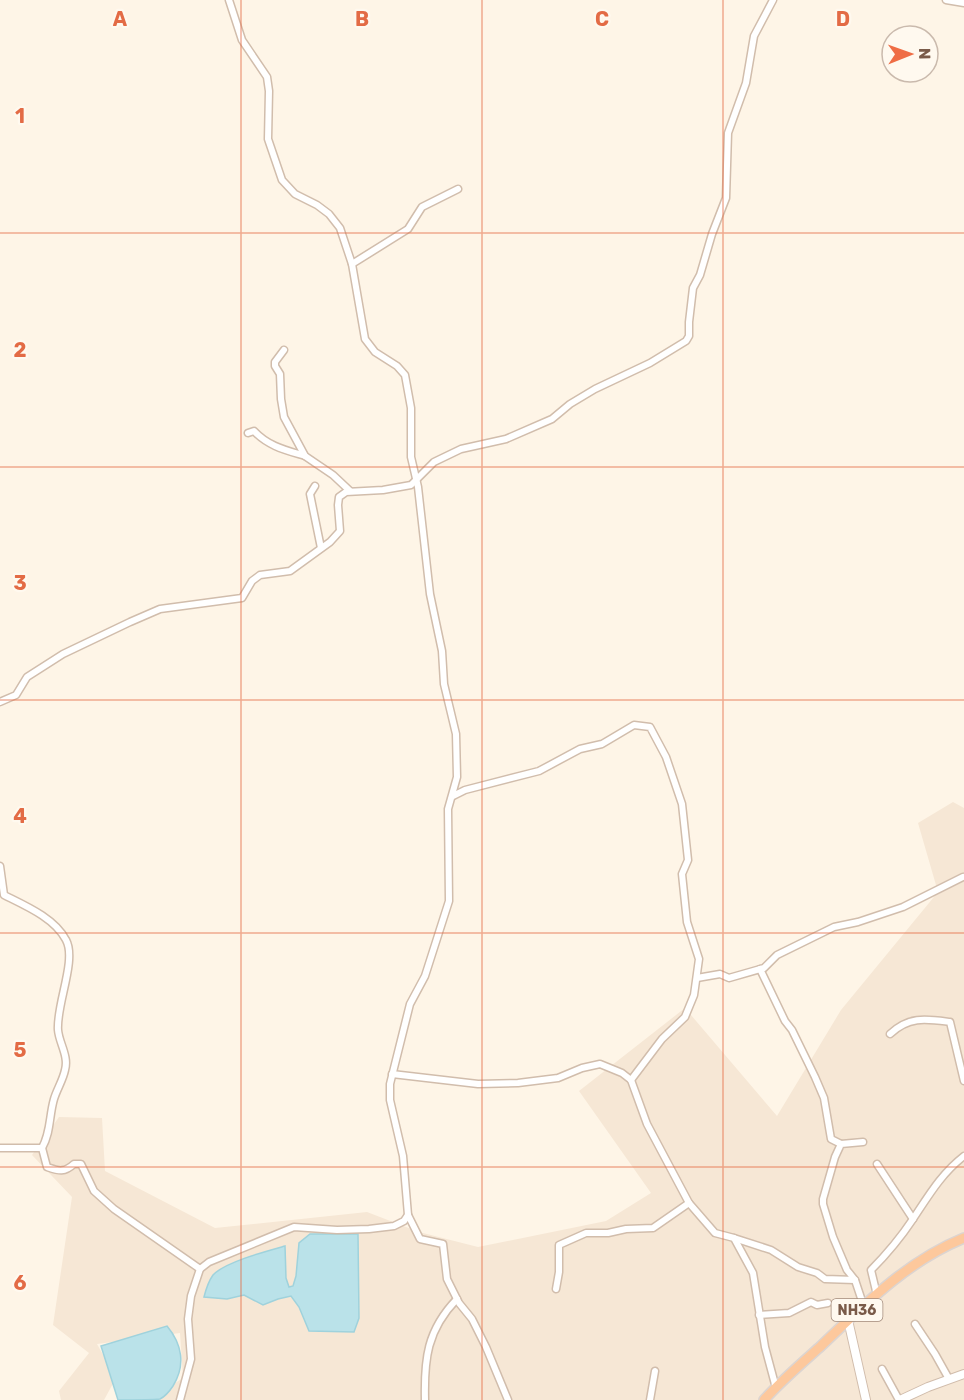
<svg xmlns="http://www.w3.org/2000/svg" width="964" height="1400" font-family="Rubik,sans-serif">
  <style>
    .residential { fill: #f6e7d5 }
    .water { fill: #bae2e9; stroke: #9fd2dc; stroke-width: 1.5 }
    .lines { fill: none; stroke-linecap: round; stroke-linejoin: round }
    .minor-casing { stroke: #d1bdac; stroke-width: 9 }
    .tertiary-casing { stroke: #d1bdac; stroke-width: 10 }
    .trunk-casing { stroke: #dcd4d0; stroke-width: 12 }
    .minor { stroke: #fff; stroke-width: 6 }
    .tertiary { stroke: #fff; stroke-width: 8 }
    .trunk { stroke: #fdc89c; stroke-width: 9 }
    .grid { fill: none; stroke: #e36b45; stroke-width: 1.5; stroke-opacity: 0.55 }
    .labels { text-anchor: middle; stroke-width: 4.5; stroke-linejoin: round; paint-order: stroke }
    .shield { fill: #fff9ef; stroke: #a28a7b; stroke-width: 1.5 }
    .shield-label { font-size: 14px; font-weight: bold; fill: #7a5b49 }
    .grid-label { font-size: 20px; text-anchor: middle; font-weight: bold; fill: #e36b45; stroke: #fff9ef; stroke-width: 4.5; stroke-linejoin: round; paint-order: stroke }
  </style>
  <rect width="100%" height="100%" fill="#fef5e7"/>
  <path class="residential" d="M953,802L964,808V1400H149L183,1378L180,1333L97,1344L116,1378L104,1400H61L59,1391L89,1353L53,1325L72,1197L32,1155L59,1117L102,1118L105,1171L215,1228L367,1212L419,1232L478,1247L606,1221L651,1193L579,1091L685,1008L777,1116L841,1010L938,892L918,823Z"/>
  <g class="water">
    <path d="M310,1234H358L359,1318L354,1332L309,1331L299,1307L291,1296L278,1299L263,1305L244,1295L227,1299L204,1297C206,1289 208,1282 213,1275C225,1262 267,1251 285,1246L286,1278L289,1287L293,1286L296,1276L299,1243Z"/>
    <path d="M167,1326C182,1344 186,1365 173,1386C169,1392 166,1396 160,1399C151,1400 128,1400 118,1400L101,1346Z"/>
  </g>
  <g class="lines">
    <defs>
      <g id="minor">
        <path d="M946,0L964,3"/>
        <path d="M352,264L408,229L422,207L458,189"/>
        <path d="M284,350L275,362V366L280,374L281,399L284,417L305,456L333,475L350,491"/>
        <path d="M248,433L254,431C268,446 285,450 305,456"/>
        <path d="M315,486L310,494L321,548"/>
        <path d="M0,702L16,695L27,677L63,654L130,622L160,609L242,598L252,581L260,575L290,571L330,542L340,531L338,505L339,497L346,492L383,490L411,485L434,462L461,449L506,439L552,419L570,404L595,389L650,363L686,341L689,336V322L693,288L700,275L712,234L726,198L728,133L746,83L754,36L773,0"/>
        <path d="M453,796L465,790L539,771L580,749L602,744L634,725L650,727L666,757L682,804L688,860L682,874L687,922L699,959L694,995L685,1017L662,1039L631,1080"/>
        <path d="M0,866L4,895C24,905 55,918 66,940C77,960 56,1005 58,1030C59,1043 69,1056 65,1070C63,1080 57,1089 54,1099C49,1116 51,1132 42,1148"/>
        <path d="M760,969L785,1021L792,1030L815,1077L824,1098L831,1139L841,1144"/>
        <path d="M697,978L720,974L729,978L764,968L777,955L834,927L858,922L903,907L963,877"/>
        <path d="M890,1034C909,1016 926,1019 950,1022L964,1081"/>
        <path d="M392,1074L478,1084L518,1083L558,1078L582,1068L600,1064L622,1073L631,1080L647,1124L689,1203L715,1233L734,1238L753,1273L765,1347L776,1388"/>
        <path d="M863,1142L841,1144L835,1157L823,1199V1204L833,1237L847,1270L855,1280L863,1304"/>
        <path d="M0,1148H42L47,1167C59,1171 64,1173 74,1164H81L94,1191L114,1209L200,1269"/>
        <path d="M877,1164L913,1219"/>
        <path d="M408,1215L420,1239L443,1244L447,1279L459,1303L472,1319L486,1347L508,1400"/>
        <path d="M734,1238L771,1250L798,1267L817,1273L825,1279L855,1280"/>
        <path d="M556,1289L559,1272V1245L586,1233H608L626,1229L653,1228L689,1203"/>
        <path d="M877,1295L871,1270C886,1255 901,1237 913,1219C929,1195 941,1174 964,1156"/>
        <path d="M759,1315L789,1313L811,1302L817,1305L828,1303"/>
        <path d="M915,1324L935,1354L949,1379"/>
        <path d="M882,1369L899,1400"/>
        <path d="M180,1400L191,1359L188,1319L191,1296L200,1269L209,1262L294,1227L337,1230L369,1229L394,1226L404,1221L408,1215L403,1156L390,1100V1084L410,1004L425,976L449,901L448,809L457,777L456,734L444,684L442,651L430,594L418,487L411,457V408L405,375L397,366L375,352L365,339L352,264L340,228L329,214L317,205L295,194L282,180L268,139L269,91L267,77L242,40L229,0"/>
        <path d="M425,1400C424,1359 427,1330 457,1299"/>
        <path d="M650,1400L655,1371"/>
      </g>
      <g id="tertiary">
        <path d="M848,1320L866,1400"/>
        <path d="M900,1400L928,1387L964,1374"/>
      </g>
      <path id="trunk" d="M764,1400C781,1381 802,1363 821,1346C864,1305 907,1261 964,1238"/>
    </defs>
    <use href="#minor" class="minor-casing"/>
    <use href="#tertiary" class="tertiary-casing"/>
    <use href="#trunk" class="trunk-casing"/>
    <use href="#minor" class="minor"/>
    <use href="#tertiary" class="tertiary"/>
    <use href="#trunk" class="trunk"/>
  </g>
  <path class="grid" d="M241,0V1400M482,0V1400M723,0V1400M0,233H964M0,467H964M0,700H964M0,933H964M0,1167H964"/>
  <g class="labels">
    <rect class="shield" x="831.5" y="1299" width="51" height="22" rx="4.5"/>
    <g class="shield-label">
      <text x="857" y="1315">NH36</text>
    </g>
  </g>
  <g class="grid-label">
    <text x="120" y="26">A</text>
    <text x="362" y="26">B</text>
    <text x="602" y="26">C</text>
    <text x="843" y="26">D</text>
    <text x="20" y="123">1</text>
    <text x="20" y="357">2</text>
    <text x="20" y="590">3</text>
    <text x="20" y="823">4</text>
    <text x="20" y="1057">5</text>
    <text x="20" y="1290">6</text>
  </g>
  <g transform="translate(910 54) rotate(89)"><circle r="28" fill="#fff9ef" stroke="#cabaad" stroke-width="1.5"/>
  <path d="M0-4.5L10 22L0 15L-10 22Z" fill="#ef6d45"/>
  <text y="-9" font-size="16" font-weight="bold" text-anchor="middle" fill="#7a5b49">N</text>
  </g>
</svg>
